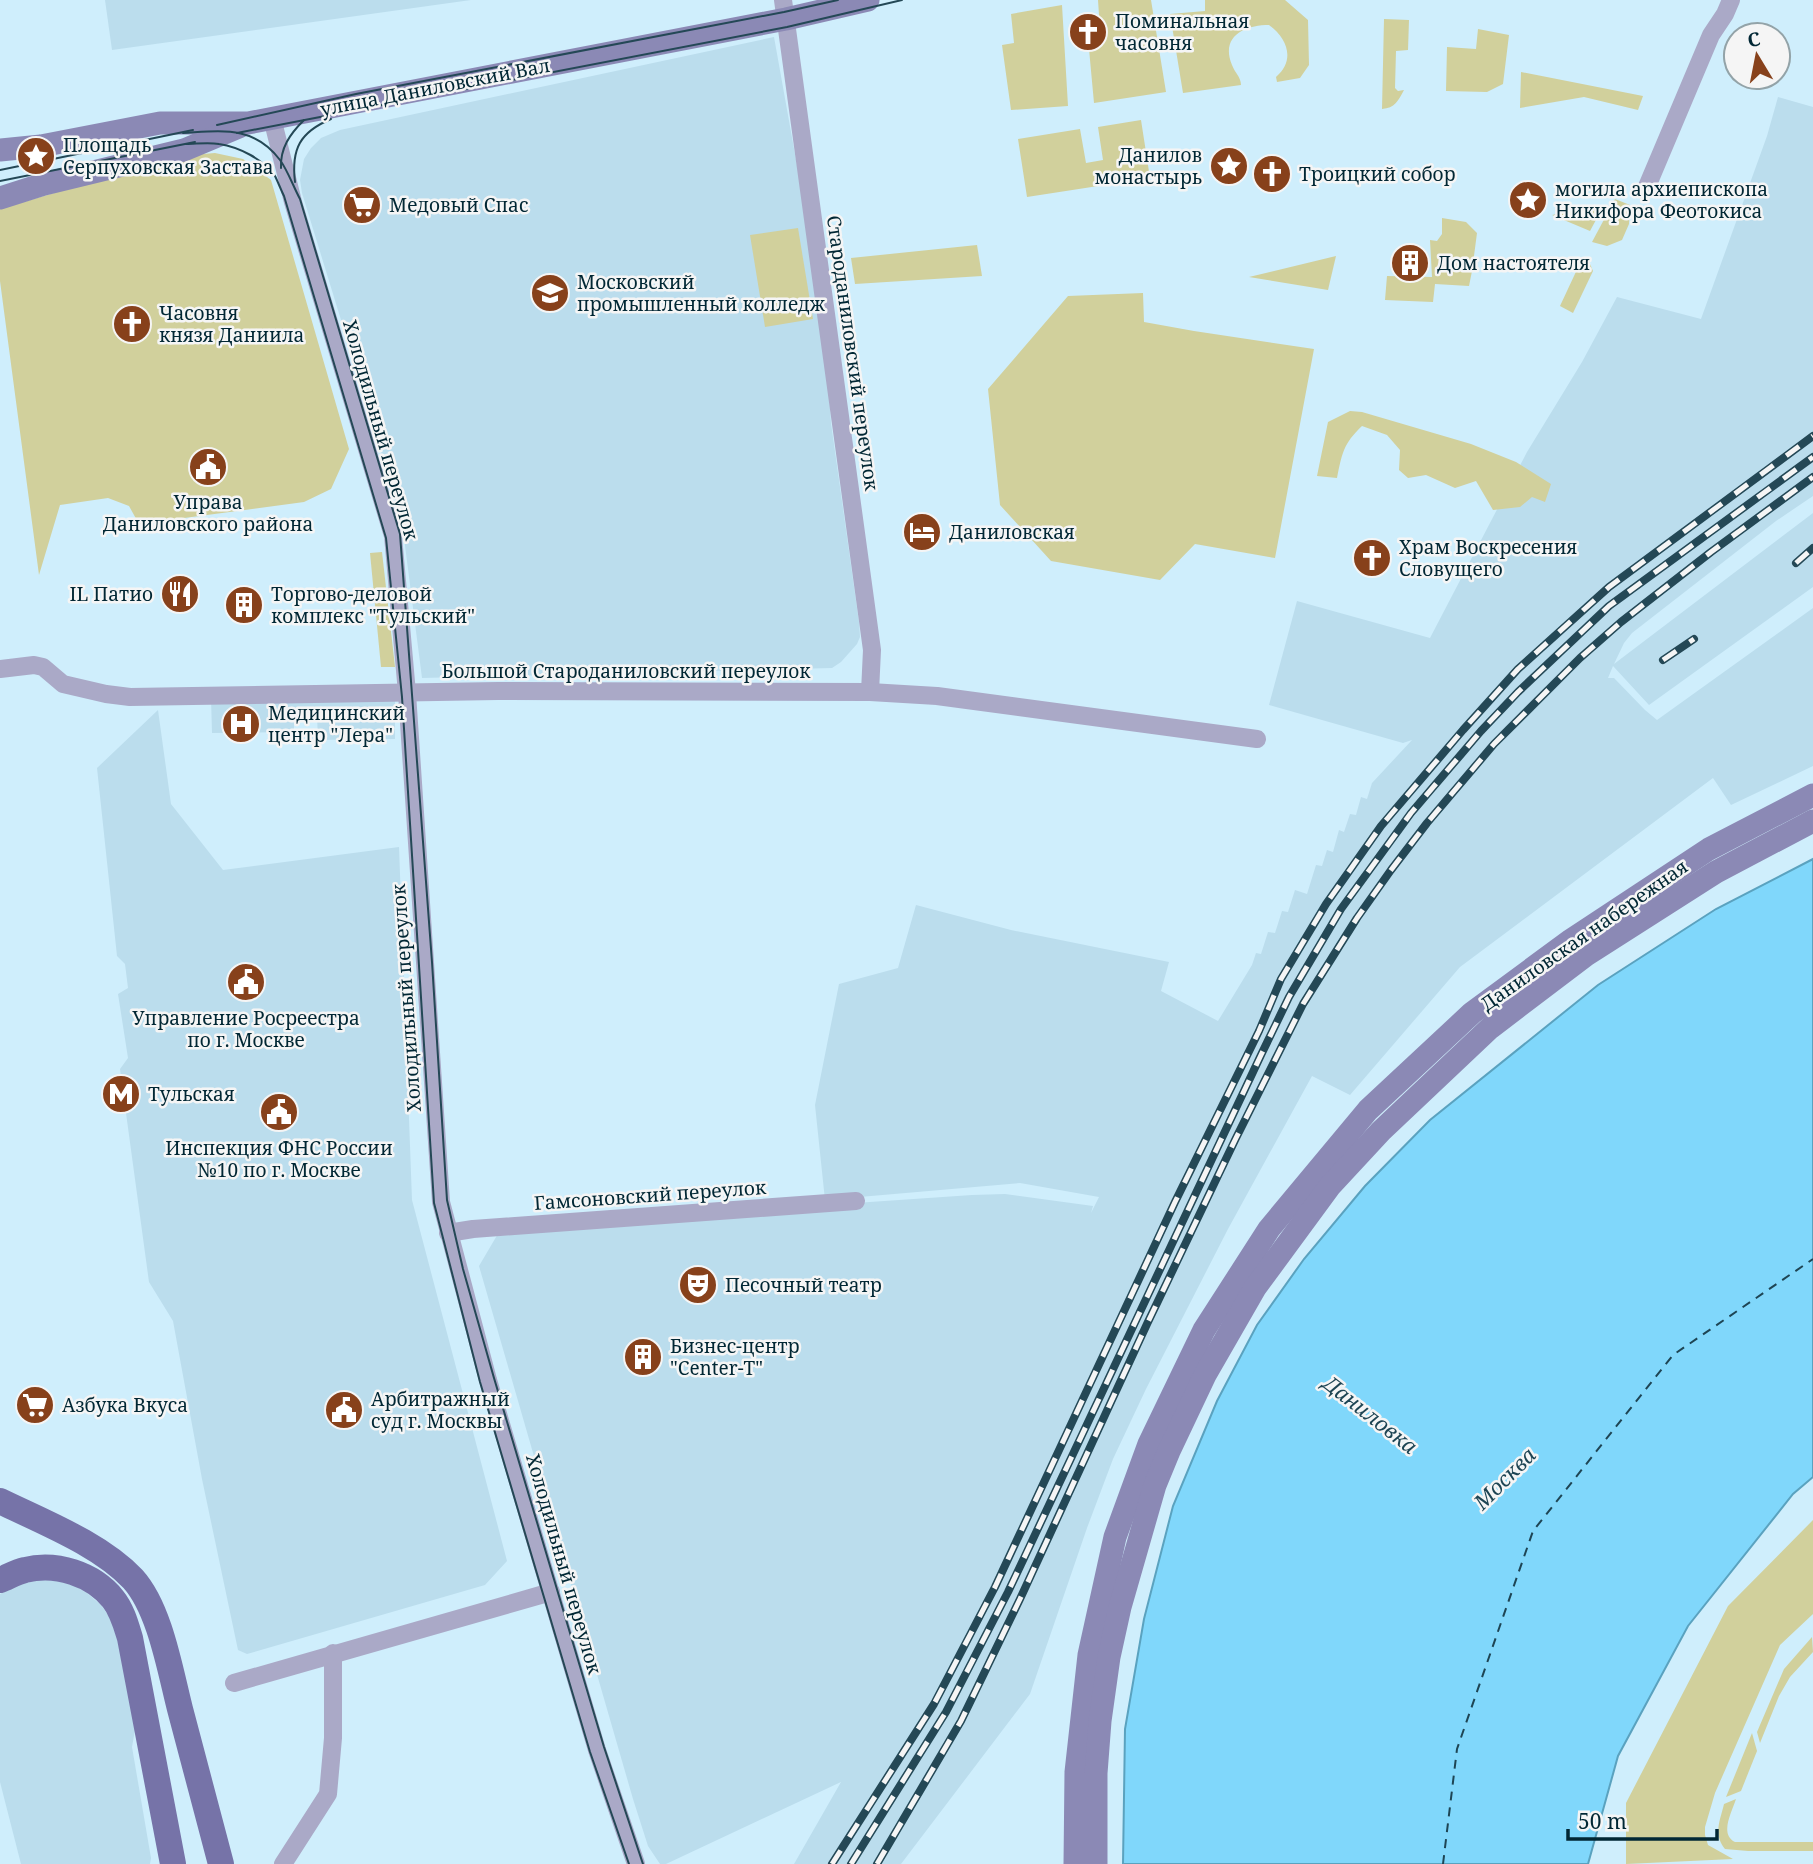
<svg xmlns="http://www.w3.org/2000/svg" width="1813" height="1864" font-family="'Noto Serif',serif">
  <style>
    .built { fill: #bbdded }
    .green { fill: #d1d09c }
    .water { fill: #80d7fb; stroke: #5aa2bf; stroke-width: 2 }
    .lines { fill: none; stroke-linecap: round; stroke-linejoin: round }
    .ferry { stroke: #1e4554; stroke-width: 2; stroke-dasharray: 9 7; stroke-linecap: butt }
    .minor { stroke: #aaa9c7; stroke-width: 18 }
    .secondary { stroke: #8b89b5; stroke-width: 23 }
    .primary { stroke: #7673a8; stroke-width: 26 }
    .tram { stroke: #244856; stroke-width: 2 }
    .rail-casing { stroke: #244856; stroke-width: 8 }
    .rail { stroke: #f5f5f5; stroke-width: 5; stroke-dasharray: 16; stroke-linecap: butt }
    .labels { text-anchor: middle; stroke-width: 5; stroke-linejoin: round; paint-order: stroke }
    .poi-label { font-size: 19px; fill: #012734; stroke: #f5f5f5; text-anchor: start }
    .street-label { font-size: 19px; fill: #012734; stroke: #f5f5f5 }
    .water-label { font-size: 21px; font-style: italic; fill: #1e4554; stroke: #f5f5f5 }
  </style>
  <rect width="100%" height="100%" fill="#cfeefc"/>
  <g class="built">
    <path d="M105,0H471L112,50Z"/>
    <path d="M774,37L824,316L831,423L859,622L860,637L857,644L841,662L832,668L422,678L403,530L376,434L302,193L300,180L304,159L311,148L321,138L340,130Z"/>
    <path d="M1778,97L1813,107V496L1776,521L1632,633L1624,643L1614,664L1813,513V587L1649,705L1613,666L1608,678H1614L1645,710L1657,720L1813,608V766L1731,805L1713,778L1460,967L1350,1095L1312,1076L1228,1229L1146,1389L1113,1459L1087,1528L1030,1694L901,1864H794L841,1782L666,1864H660L648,1846L633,1799L479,1266L499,1232L826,1205L972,1195L1005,1194L1093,1206L1091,1213L1099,1197L1020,1183L825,1200L815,1105L839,984L898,968L916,905L1011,930L1169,962L1161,991L1218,1021L1252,965L1256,953L1261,954L1268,932L1275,933L1282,911L1288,912L1295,890L1307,894L1316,865L1322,866L1327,850L1333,852L1339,830L1344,832L1350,814L1356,815L1361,797L1367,799L1372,783L1412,740L1403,743L1269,705L1297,601L1430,638L1527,452L1582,362L1617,297L1701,319L1767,136Z"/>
    <path d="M395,695V739L318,740L317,715L294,716V732L212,733L211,698Z"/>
    <path d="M158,710L171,804L223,870L399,847L412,1200L507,1561L485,1585L247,1654L238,1650L202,1479L173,1321L149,1282L120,1069L128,1058L118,994L128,988L125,964L117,956L97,768Z"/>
    <path d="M40,1580L58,1581L74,1585L87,1593L101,1605L110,1618L117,1636L135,1730L132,1747L151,1858L150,1864H21L0,1782V1594L17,1585Z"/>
  </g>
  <g class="green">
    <path d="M1098,0H1151L1166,92L1094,103L1089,49L1101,45Z"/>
    <path d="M1205,0H1285L1308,20L1309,65L1300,78L1277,82L1276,77C1296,60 1287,38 1269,25C1245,25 1220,36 1232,65C1235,73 1241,77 1241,85L1183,93L1170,14L1205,11Z"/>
    <path d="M1062,5L1068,106L1011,110L1002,45L1014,43L1011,14Z"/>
    <path d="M1384,19L1409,20L1408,50L1396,51L1395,88L1398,91L1404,90C1398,101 1395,108 1382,109Z"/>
    <path d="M1478,29L1509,35L1503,84L1487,92L1446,91L1447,47L1476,49Z"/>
    <path d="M1521,72L1643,96L1638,110L1584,97L1520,108Z"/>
    <path d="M1141,120L1150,178L1027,197L1018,139L1080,129L1086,163L1103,160L1098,127Z"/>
    <path d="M215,153L243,159L271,180L349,449L331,489L304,502L139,524L129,506L108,498L60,505L39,575L0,281V209L179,156Z"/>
    <path d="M1615,199L1630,205L1629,224L1622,240L1607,246L1592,242Z"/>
    <path d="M1604,205L1590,231L1552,215Z"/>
    <path d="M1442,218L1466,222L1477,233L1472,271L1469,286L1435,284L1433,302L1385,300L1387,276L1432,277L1430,240L1437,241L1442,234Z"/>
    <path d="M798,228L813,319L765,327L750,235Z"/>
    <path d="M977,245L982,276L855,284L851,258Z"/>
    <path d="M1336,256L1328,290L1249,277Z"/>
    <path d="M1581,261L1590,264L1593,271L1573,313L1560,306Z"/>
    <path d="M1143,293L1144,322L1194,331L1314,349L1275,558L1195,544L1160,580L1051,561L1000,505L988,389L1068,296Z"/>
    <path d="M1350,411L1362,412L1471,444L1516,462L1551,484L1545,502L1532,497L1520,507L1493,510L1476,481L1455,488L1426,475L1408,478L1399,470L1400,450L1387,435L1362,426C1343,444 1342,454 1337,478L1317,476L1328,422Z"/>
    <path d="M382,552L395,667H381L370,553Z"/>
    <path d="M1813,1520V1614L1780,1645L1715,1793L1705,1827V1835L1708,1845L1733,1859L1626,1864V1803L1728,1606Z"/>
    <path d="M1812,1637L1813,1652L1790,1677L1779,1696L1760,1743L1757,1732L1784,1669Z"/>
    <path d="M1752,1733L1757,1751L1741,1791L1726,1797Z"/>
    <path d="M1736,1799C1732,1812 1719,1834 1735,1842H1813V1851H1748L1725,1849C1713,1834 1720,1821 1724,1804Z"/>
  </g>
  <path class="water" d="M1813,859V1477L1793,1494L1688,1626L1618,1756L1588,1864H1123L1125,1729L1144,1619L1173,1506L1217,1401L1257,1325L1304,1259L1365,1186L1430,1120L1598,985L1716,909Z"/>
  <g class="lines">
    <path class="ferry" d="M1443,1864L1457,1749L1533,1531L1673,1355L1813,1259"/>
    <g class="minor">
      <path d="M783,0L872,650L870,692"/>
      <path d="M272,118L293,202L393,536L407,693L441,1202L488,1380L597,1750L636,1864"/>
      <path d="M1646,189L1711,35L1725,14L1731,0"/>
      <path d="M0,669L34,665L43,667L63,684L106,694L130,697L498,691L870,692L937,696L1257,739"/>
      <path d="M448,1233L473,1229L856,1201"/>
      <path d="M234,1683L551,1592"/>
      <path d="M283,1864L328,1794L333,1738V1653"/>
    </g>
    <g class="secondary">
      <path d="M0,150L41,146L160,123H248L786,19L868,0"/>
      <path d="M0,198L44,184L184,150L239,127"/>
      <path d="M1075,1864L1076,1772L1089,1655L1115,1537L1149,1444L1204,1330L1269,1229L1368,1110L1472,1013L1571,940L1709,849L1813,795"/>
      <path d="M1096,1864V1773L1100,1721L1109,1657L1120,1607L1155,1485L1169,1451L1205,1375L1255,1288L1330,1186L1381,1131L1490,1028L1586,955L1716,872L1813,821"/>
    </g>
    <g class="primary">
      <path d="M0,1501C43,1522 100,1544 133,1579C160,1609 170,1670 180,1709C194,1761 207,1812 221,1864"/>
      <path d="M0,1580C8,1577 16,1572 25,1570C56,1562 93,1574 113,1599C122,1610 126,1625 130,1638L173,1864"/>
    </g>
    <g class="tram">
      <path d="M217,125L356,94L784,12L838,0"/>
      <path d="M183,133C221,131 254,125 280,160C288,171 293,186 300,199L400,534L432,962L447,1200L463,1269L494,1378L604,1747L643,1864"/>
      <path d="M237,133L787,27L902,0"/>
      <path d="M186,144C196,144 208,142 219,144C239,147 263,159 275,176C278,182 281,190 284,196L386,538L402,697L434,1203L480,1382L590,1752L629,1864"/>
      <path d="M281,168C280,148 290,134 304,120"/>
      <path d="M0,170L193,130"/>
      <path d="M0,181L195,142"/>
      <path d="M295,182C291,149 300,132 331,119"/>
    </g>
    <defs>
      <g id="rail">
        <path d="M1796,563L1813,548"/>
        <path d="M1663,660L1694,639"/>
        <path d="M832,1864L934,1704L995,1587L1175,1202L1259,1031L1281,979L1326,904L1381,826L1463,730L1518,669L1609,587L1813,436"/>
        <path d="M851,1864L946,1712L1008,1592L1261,1055L1289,997L1341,909L1411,813L1481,731L1518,692L1609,606L1813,457"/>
        <path d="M877,1864L961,1721L1020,1599L1147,1324L1236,1138L1303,1004L1357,918L1391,870L1427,823L1494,744L1580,658L1621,622L1711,552L1813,477"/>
      </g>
    </defs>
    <use href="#rail" class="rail-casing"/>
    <use href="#rail" class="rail"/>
  </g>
  <defs>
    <symbol id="church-disc" viewBox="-11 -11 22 22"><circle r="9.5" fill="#87411b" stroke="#f5f5f5"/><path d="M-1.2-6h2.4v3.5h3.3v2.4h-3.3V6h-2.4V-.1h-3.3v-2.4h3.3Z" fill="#fff"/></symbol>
    <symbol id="sight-disc" viewBox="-11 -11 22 22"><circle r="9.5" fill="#87411b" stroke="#f5f5f5"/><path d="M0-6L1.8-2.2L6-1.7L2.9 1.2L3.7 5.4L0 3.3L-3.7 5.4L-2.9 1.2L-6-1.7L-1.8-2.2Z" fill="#fff"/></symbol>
    <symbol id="supermarket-disc" viewBox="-11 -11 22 22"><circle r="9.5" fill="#87411b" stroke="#f5f5f5"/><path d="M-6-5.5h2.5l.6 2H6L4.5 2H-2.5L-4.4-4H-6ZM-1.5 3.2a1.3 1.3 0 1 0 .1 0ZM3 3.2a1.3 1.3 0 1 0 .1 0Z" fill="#fff"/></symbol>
    <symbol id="building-disc" viewBox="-11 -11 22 22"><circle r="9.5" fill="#87411b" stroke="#f5f5f5"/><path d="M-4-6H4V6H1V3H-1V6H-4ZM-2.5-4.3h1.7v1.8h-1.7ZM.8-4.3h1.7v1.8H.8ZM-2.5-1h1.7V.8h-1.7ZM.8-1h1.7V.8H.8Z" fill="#fff"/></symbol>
    <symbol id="university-disc" viewBox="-11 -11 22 22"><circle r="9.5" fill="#87411b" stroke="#f5f5f5"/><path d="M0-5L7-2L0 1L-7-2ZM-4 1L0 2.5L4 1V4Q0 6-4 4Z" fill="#fff"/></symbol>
    <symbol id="civic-disc" viewBox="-11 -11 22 22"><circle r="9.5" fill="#87411b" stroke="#f5f5f5"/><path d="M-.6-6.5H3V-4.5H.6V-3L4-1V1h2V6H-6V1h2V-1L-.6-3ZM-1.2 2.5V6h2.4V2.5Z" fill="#fff"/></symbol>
    <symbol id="hotel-disc" viewBox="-11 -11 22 22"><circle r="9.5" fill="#87411b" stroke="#f5f5f5"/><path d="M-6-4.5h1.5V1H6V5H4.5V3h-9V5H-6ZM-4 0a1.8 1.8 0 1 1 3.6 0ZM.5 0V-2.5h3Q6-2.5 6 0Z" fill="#fff"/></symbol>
    <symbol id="restaurant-disc" viewBox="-11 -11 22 22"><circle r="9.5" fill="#87411b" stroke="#f5f5f5"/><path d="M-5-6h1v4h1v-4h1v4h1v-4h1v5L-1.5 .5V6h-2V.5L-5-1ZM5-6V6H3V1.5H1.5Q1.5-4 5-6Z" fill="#fff"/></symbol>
    <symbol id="hospital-disc" viewBox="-11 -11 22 22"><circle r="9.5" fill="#87411b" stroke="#f5f5f5"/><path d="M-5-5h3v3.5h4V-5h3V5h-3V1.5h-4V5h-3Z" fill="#fff"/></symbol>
    <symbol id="metro-disc" viewBox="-11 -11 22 22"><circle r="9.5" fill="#87411b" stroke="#f5f5f5"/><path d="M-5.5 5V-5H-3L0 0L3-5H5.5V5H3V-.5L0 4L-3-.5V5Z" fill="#fff"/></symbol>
    <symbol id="theatre-disc" viewBox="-11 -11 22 22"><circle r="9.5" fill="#87411b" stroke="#f5f5f5"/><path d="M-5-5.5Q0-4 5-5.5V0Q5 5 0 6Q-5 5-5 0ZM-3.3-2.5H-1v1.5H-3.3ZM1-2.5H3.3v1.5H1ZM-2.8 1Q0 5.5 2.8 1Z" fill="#fff"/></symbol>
  </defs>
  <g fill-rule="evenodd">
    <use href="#church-disc" x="1066" y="10" width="44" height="44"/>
    <use href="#sight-disc" x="14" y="134" width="44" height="44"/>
    <use href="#sight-disc" x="1207" y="144" width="44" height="44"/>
    <use href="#church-disc" x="1250" y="152" width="44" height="44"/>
    <use href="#sight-disc" x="1506" y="178" width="44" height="44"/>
    <use href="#supermarket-disc" x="340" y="183" width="44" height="44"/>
    <use href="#building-disc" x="1388" y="241" width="44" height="44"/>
    <use href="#university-disc" x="528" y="271" width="44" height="44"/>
    <use href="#church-disc" x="110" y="302" width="44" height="44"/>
    <use href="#civic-disc" x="186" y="445" width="44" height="44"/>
    <use href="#hotel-disc" x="900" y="510" width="44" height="44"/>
    <use href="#church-disc" x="1350" y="536" width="44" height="44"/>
    <use href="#restaurant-disc" x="158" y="572" width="44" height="44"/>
    <use href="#building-disc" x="222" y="583" width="44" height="44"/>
    <use href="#hospital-disc" x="219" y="702" width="44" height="44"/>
    <use href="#civic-disc" x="224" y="960" width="44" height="44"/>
    <use href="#metro-disc" x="99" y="1072" width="44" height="44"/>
    <use href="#civic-disc" x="257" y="1090" width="44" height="44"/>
    <use href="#theatre-disc" x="676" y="1263" width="44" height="44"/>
    <use href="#building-disc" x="621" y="1335" width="44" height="44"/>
    <use href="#supermarket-disc" x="13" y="1383" width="44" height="44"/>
    <use href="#civic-disc" x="322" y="1388" width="44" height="44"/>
  </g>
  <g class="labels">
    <g class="poi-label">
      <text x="1115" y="28">Поминальная<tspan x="1115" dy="22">часовня</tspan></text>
      <text x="63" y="152">Площадь<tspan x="63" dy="22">Серпуховская Застава</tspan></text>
      <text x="1202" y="162" text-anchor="end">Данилов<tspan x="1202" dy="22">монастырь</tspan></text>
      <text x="1299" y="181">Троицкий собор</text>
      <text x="1555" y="196">могила архиепископа<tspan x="1555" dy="22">Никифора Феотокиса</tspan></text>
      <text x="389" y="212">Медовый Спас</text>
      <text x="1437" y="270">Дом настоятеля</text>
      <text x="577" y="289">Московский<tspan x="577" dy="22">промышленный колледж</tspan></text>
      <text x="159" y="320">Часовня<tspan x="159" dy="22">князя Даниила</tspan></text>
      <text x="208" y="509" text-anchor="middle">Управа<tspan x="208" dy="22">Даниловского района</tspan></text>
      <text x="949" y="539">Даниловская</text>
      <text x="1399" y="554">Храм Воскресения<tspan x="1399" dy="22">Словущего</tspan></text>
      <text x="153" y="601" text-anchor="end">IL Патио</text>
      <text x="271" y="601">Торгово-деловой<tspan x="271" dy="22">комплекс "Тульский"</tspan></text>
      <text x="268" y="720">Медицинский<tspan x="268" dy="22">центр "Лера"</tspan></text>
      <text x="246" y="1025" text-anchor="middle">Управление Росреестра<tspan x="246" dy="22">по г. Москве</tspan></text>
      <text x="148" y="1101">Тульская</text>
      <text x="279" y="1155" text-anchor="middle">Инспекция ФНС России<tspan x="279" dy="22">№10 по г. Москве</tspan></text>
      <text x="725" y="1292">Песочный театр</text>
      <text x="670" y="1353">Бизнес-центр<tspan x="670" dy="22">"Center-T"</tspan></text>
      <text x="371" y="1406">Арбитражный<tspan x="371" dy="22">суд г. Москвы</tspan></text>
      <text x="62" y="1412">Азбука Вкуса</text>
    </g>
    <g class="street-label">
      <text transform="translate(435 87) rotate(-11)" y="7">улица Даниловский Вал</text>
      <text transform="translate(853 353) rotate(82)" y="7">Староданиловский переулок</text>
      <text transform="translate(381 430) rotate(74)" y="7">Холодильный переулок</text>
      <text x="626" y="678">Большой Староданиловский переулок</text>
      <text transform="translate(1584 935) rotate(-35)" y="7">Даниловская набережная</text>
      <text transform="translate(406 998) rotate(-94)" y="7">Холодильный переулок</text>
      <text transform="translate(650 1195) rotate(-4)" y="7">Гамсоновский переулок</text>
      <text transform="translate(564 1564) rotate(74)" y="7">Холодильный переулок</text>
    </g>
    <g class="water-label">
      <text transform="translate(1370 1415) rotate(38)" y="7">Даниловка</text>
      <text transform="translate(1505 1479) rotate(-45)" y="7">Москва</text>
    </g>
  </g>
  <g transform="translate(1757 56) rotate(350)"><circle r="33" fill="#f5f5f5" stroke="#93a3a8" stroke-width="2"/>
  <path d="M0-5L12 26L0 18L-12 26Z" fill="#87411b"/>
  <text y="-10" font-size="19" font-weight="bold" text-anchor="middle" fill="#012734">С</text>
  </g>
  <path d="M1568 1829v10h149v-10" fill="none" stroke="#012734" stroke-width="3.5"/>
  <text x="1578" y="1829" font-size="21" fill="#012734" stroke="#f5f5f5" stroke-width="5" paint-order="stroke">50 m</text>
</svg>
